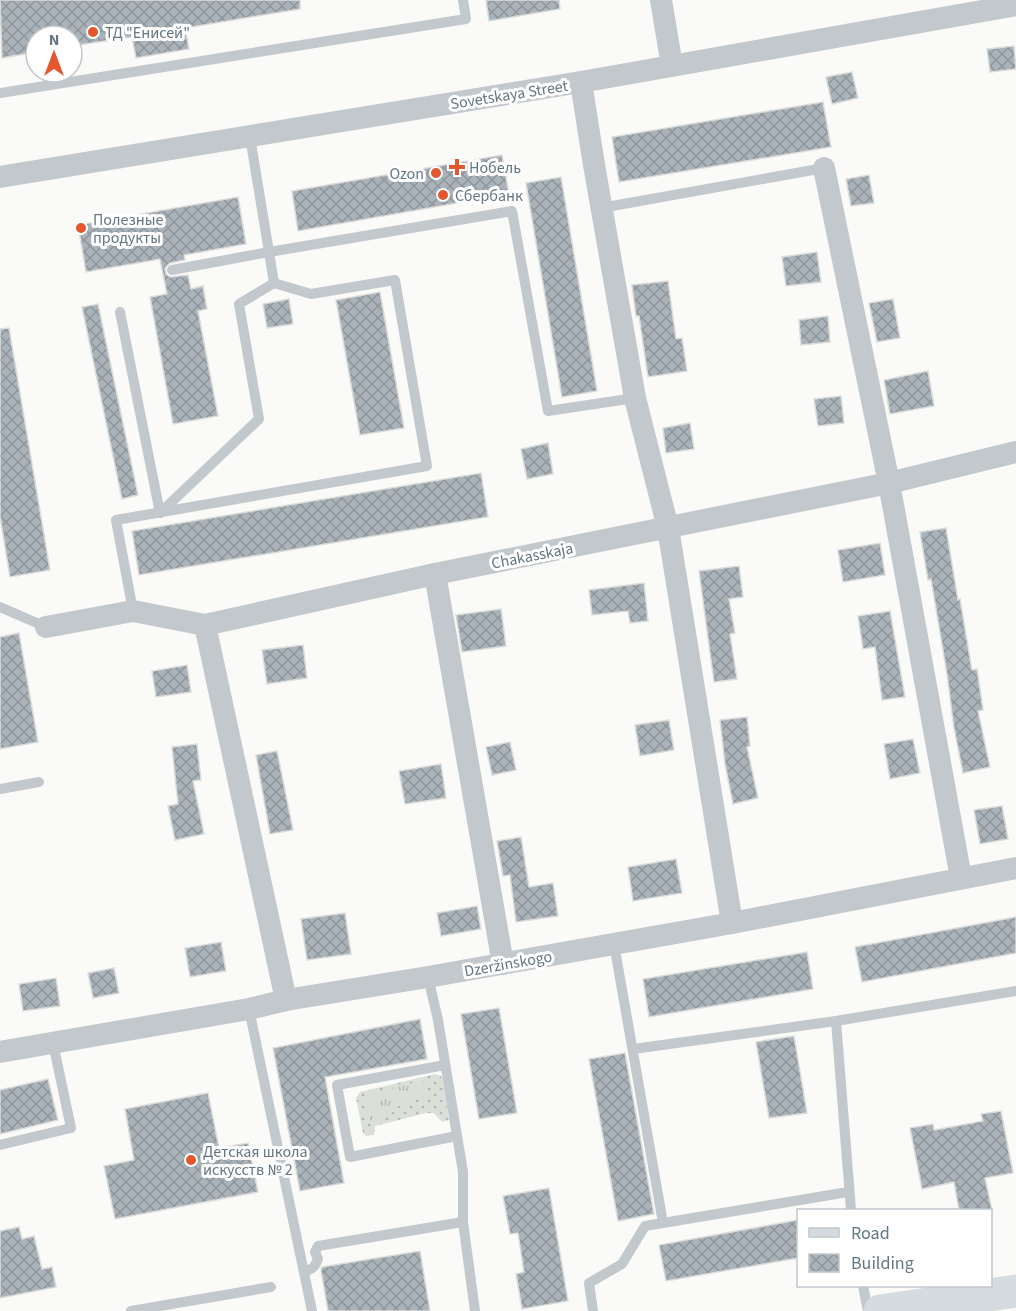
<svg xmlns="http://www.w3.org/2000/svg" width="1016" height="1311" font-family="'Source Sans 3',sans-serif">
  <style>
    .grass { fill: url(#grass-dots) }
    .park { fill: url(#park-tufts) }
    .building { fill: url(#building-cross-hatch); stroke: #dcdcda; stroke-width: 1.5 }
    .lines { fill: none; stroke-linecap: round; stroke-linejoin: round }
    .lane { stroke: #c3c8cc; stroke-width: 10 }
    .street { stroke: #c3c8cc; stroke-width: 22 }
    .primary { stroke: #d6dbdf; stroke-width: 33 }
    .poi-dot { fill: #e4572e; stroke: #fff; stroke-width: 2 }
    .labels { text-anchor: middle; stroke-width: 6; stroke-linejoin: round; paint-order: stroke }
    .poi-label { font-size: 16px; fill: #657683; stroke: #fff; text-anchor: start }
    .street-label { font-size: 16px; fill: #657683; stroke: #fff }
  </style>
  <defs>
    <pattern id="grass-dots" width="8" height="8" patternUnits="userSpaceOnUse" patternTransform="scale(1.5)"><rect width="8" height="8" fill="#dadfd7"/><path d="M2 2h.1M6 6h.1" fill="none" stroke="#b4b9b4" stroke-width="1.8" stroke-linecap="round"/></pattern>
    <pattern id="park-tufts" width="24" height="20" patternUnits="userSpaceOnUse" patternTransform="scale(1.5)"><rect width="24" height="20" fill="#dadfd7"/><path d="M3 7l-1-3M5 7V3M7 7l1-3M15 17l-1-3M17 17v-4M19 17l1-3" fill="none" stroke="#b4b9b4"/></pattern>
    <pattern id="building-cross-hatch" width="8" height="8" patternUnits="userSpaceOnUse" patternTransform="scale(1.5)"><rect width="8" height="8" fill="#aab3b9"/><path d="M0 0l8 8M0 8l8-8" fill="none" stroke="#8e969c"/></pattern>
  </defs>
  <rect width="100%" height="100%" fill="#fafaf8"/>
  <path class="grass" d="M435,1074L441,1076L443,1080L449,1120L442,1122L434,1113H426L375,1126L374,1135L366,1136L363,1133L356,1098L360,1092Z"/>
  <path class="park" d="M419,1081L425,1083L428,1095L414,1098L401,1104L387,1117L370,1121L365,1103L370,1095Z"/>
  <g class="building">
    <path d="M0,0H300V9L185,28L189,49L136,58L132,37L72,46V36H36V52L2,58Z"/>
    <path d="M486,0H559L560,9L489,21Z"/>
    <path d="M1014,46L1016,69L990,72L987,49Z"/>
    <path d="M852,72L858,98L832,104L826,77Z"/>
    <path d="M823,102L831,147L619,182L612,137Z"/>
    <path d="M502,155L509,194L298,231L292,191Z"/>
    <path d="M869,175L874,203L851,206L846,179Z"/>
    <path d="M561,177L597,391L562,397L526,183Z"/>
    <path d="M238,197L246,244L184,255L185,260L170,263L165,268L166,274L170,277L188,275L191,289L203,286L207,309L198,311L218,416L173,424L150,297L167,294L160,259L86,272L78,225Z"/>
    <path d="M817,252L821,282L786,286L782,257Z"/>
    <path d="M668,281L676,339L682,338L687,371L648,377L639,316H636L632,285Z"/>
    <path d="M380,292L404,428L360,435L336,300Z"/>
    <path d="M289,299L293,324L267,328L263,304Z"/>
    <path d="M893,299L900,338L877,342L869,303Z"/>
    <path d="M98,304L138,495L122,499L82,307Z"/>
    <path d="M828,316L830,342L801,345L799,320Z"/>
    <path d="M9,328L50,570L10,577L0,516V329Z"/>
    <path d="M928,371L934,406L890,414L884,380Z"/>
    <path d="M841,396L844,423L818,426L814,399Z"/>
    <path d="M690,423L694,449L666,453L663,428Z"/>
    <path d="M548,443L553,474L527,479L521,449Z"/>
    <path d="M481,473L488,517L139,575L132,531Z"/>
    <path d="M946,528L958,600L960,599L972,670L977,669L983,710L978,711L990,767L963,773L954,728L947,674L931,579L928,580L920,532Z"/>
    <path d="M880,543L885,575L843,582L838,550Z"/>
    <path d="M739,566L743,597L729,599L735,633L730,634L737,679L714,682L699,571Z"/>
    <path d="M644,583L648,621L630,623L628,611L592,615L589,590Z"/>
    <path d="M501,609L506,646L462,652L456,615Z"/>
    <path d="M890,611L905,697L882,700L875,647L863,649L858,616Z"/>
    <path d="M19,633L38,742L0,749V637Z"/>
    <path d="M303,645L307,678L267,684L262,650Z"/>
    <path d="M187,665L191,692L156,697L152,671Z"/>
    <path d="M747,717L750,746L747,747L758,798L733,804L725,764L720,720Z"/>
    <path d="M669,720L674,750L640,756L635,725Z"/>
    <path d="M913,739L920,773L890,779L884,744Z"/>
    <path d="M510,742L516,770L492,775L486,747Z"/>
    <path d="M197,744L201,780L193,781L204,834L175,840L168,806L178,804L172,747Z"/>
    <path d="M277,751L293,830L270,834L256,755Z"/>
    <path d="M441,764L446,798L405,804L399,771Z"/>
    <path d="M1002,806L1008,839L980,844L974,810Z"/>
    <path d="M521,837L529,887L553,883L558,916L516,922L510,875L503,876L497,841Z"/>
    <path d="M676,859L682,893L633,901L628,867Z"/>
    <path d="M477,906L481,929L441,936L437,913Z"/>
    <path d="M345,913L351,954L307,960L301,919Z"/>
    <path d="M1016,917V953L862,982L855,947Z"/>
    <path d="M221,942L226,971L190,977L185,948Z"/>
    <path d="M807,952L813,989L649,1017L643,979Z"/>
    <path d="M114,968L119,993L93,998L88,973Z"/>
    <path d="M56,978L60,1006L23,1011L19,984Z"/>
    <path d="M499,1008L517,1113L479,1119L461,1014Z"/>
    <path d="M420,1019L427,1059L325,1077L344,1183L300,1191L273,1048Z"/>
    <path d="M794,1036L807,1113L769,1118L756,1042Z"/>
    <path d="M625,1053L654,1214L618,1221L589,1059Z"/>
    <path d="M48,1079L58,1120L0,1134V1090Z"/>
    <path d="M208,1093L219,1148L248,1143L258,1192L115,1219L104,1166L134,1160L125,1109Z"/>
    <path d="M1001,1111L1013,1173L985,1178L992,1210H959L954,1182L922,1189L910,1128L933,1124L934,1130L983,1121L981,1114Z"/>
    <path d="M549,1188L568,1301L522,1309L516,1274L524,1272L518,1233L510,1234L503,1196Z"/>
    <path d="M798,1220V1258L666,1281L659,1245Z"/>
    <path d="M19,1227L22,1239L34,1236L42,1269L52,1267L56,1287L0,1298V1231Z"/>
    <path d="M420,1251L430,1311H328L321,1270L322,1267Z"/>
  </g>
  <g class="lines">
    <g class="lane">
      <path d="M0,93L466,19L463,0"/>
      <path d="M601,208L824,168"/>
      <path d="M172,270L269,252L250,137"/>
      <path d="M120,312L160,513L259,419L239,304L274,283L269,252L512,211L548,411L635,398"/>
      <path d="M0,607L46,627"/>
      <path d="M133,611L116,520L427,466L395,280L311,294L274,283"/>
      <path d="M0,789L39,782"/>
      <path d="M428,977L438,1020L463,1172V1222L475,1311"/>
      <path d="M249,1009L312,1311"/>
      <path d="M836,1021L851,1210"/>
      <path d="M633,1049L836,1021L1016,991"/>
      <path d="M445,1065L337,1085L350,1157L457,1136"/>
      <path d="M0,1145L71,1128L53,1043"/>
      <path d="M663,1223L848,1192"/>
      <path d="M304,1271C312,1270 315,1267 318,1259L315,1252L318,1246L463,1222"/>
      <path d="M863,1286L868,1311"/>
      <path d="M131,1311L271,1287"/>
      <path d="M593,1311L589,1283L622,1264L645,1226L663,1223L614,944"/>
    </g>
    <g class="street">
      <path d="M661,0L672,66"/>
      <path d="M581,82L594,165L635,398L668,528L732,923"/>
      <path d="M824,168L889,483L961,878"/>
      <path d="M0,177L581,82L1016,5"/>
      <path d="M435,574L503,964"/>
      <path d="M205,625L286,1000"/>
      <path d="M46,627L133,611L205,625L435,574L889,483L1016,452"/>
      <path d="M0,1052L249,1009L286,1000L428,977L732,923L1016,868"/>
    </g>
    <path class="primary" d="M880,1311L1016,1291"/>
  </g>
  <g class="poi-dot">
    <circle cx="93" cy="32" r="6"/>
    <path d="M454 158h6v6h6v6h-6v6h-6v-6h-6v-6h6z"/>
    <circle cx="436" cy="173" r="6"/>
    <circle cx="443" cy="195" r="6"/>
    <circle cx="81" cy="228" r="6"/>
    <circle cx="191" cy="1160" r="6"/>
  </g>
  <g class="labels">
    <g class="poi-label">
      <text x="105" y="38">ТД "Енисей"</text>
      <text x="469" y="173">Нобель</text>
      <text x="424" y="179" text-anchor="end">Ozon</text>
      <text x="455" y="201">Сбербанк</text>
      <text x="93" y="225">Полезные<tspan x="93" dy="18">продукты</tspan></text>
      <text x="203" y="1157">Детская школа<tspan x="203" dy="18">искусств № 2</tspan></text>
    </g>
    <g class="street-label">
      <text transform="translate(509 94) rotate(-9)" y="6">Sovetskaya Street</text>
      <text transform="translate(532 555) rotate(-11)" y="6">Chakasskaja</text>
      <text transform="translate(508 963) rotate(-10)" y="6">Dzeržinskogo</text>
    </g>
  </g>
  <rect x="797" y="1209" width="195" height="78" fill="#ffffff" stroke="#c1c8cd" stroke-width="1.5"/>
  <rect x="809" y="1228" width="30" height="9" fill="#d6dbdf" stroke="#c1c8cd" stroke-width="1.5"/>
  <text x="851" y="1239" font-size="18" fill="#657683">Road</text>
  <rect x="809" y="1254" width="30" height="18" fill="url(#building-cross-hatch)" stroke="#c1c8cd" stroke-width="1.5"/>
  <text x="851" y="1269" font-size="18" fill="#657683">Building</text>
  <g transform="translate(54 54)"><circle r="28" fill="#ffffff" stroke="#c1c8cd" stroke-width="1.5"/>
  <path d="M0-4.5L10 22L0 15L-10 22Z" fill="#e4572e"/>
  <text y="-9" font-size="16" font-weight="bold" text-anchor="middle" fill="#657683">N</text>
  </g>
</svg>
